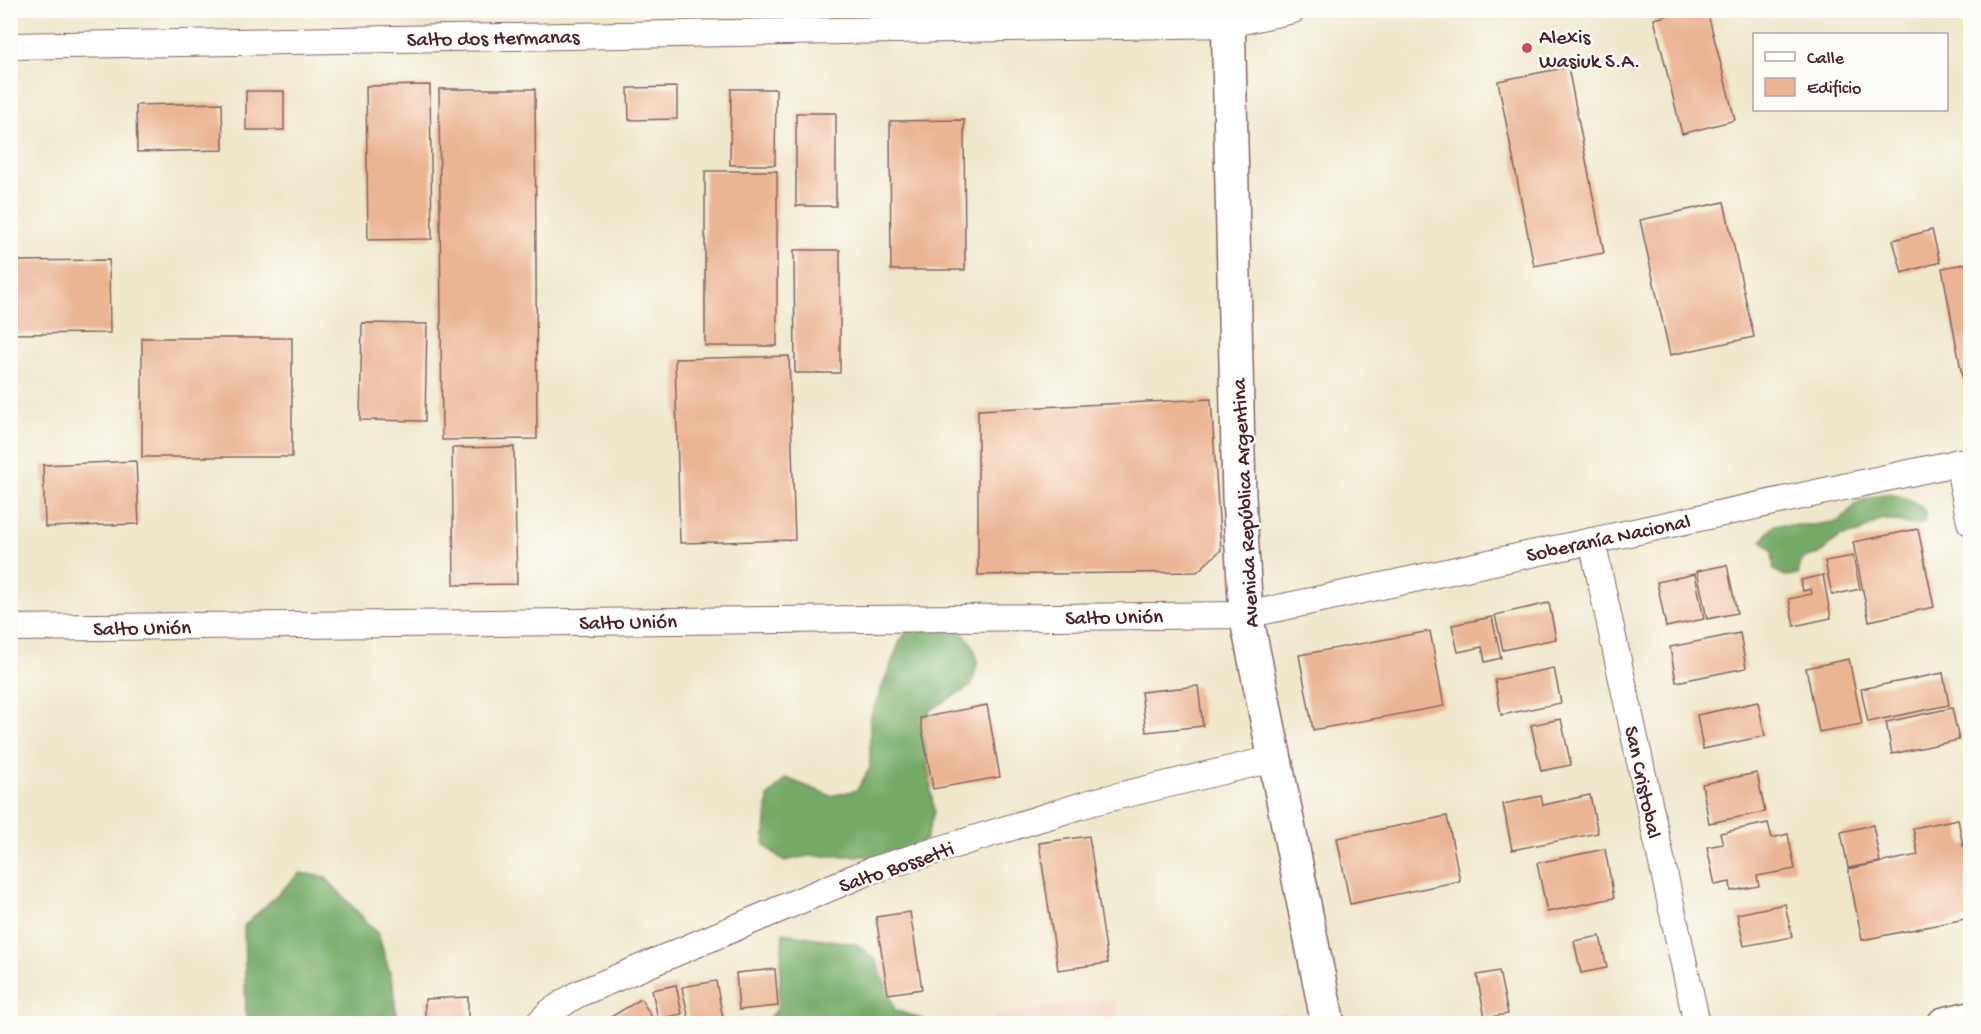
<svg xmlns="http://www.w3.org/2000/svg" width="1981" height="1034" font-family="'Gochi Hand',sans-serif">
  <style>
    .built { fill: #f6d2c5 }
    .forest { fill: #75aa66; stroke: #606448; stroke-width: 1.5 }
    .building { fill: #ebb492 }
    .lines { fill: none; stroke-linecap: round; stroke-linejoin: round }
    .minor-casing { stroke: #846563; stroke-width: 28 }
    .secondary-casing { stroke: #846563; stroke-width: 36 }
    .minor { stroke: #fff; stroke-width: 26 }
    .secondary { stroke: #fff; stroke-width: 33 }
    .poi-dot { fill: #d1495b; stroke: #fdfcf7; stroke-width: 2 }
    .labels { text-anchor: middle; stroke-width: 5; stroke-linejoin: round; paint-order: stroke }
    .poi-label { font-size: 21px; fill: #4a1f2b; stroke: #fdfcf7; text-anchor: start }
    .street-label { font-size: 21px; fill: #4a1f2b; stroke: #fdfcf7 }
  </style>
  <rect width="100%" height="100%" fill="#fdfcf7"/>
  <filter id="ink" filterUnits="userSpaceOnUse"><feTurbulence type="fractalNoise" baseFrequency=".0167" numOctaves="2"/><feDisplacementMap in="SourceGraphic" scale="12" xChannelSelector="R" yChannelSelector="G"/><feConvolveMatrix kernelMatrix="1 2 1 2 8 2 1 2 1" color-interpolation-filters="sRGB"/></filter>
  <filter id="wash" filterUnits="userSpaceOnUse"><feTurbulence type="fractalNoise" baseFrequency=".008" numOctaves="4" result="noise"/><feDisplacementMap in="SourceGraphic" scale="24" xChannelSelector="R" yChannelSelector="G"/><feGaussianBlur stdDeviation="1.35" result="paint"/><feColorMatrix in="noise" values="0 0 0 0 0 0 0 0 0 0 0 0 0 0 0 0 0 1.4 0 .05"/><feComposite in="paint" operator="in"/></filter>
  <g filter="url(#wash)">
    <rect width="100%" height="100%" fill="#efe7cb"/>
    <g class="built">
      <path d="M1114,999L1120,1023H994L993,1015Z"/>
      <path d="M1285,1012L1287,1023H1237Z"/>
    </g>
    <g class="forest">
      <path d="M1883,494C1898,494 1918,500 1926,513L1924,522L1918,526L1882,519L1858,533L1839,537L1819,554L1806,557L1801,562L1798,575L1785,576L1774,570L1772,551L1762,541L1774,525H1814L1839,521L1858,502Z"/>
      <path d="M915,620C940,621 972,628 977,659C978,666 973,679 971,686L930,710L923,734L934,812L926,839L906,856H808L784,861L764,845L768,797L786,778L831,796L857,790L870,768V718L900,641Z"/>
      <path d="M300,873L325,877L378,934L393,983L397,1023H246L244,926Z"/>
      <path d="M783,933L856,944L876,960L895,1010L933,1023L763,1024L778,1008Z"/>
    </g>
    <g id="blocks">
      <g class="building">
        <path d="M1687,10H1707L1735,120L1682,134L1654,19Z"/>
        <path d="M1568,67L1604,253L1534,266L1498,81Z"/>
        <path d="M430,85L432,239L368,240L366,86Z"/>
        <path d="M677,87V119L629,120L628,88Z"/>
        <path d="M439,89H535L537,439L442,440Z"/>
        <path d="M731,89H776L775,165H730Z"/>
        <rect x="246" y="91" width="38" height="39"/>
        <path d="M222,103L223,150L137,152L136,105Z"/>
        <rect x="796" y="113" width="40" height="93"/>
        <path d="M964,120L965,270H891L890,121Z"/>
        <rect x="705" y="171" width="72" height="175"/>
        <path d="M1724,202L1754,337L1670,355L1640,220Z"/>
        <path d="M1932,230L1940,262L1902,273L1893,240Z"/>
        <path d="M794,250H840V373H795Z"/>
        <path d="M109,260L110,333L10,334V261Z"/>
        <path d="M1970,263V396L1966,397L1942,268Z"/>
        <path d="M362,323L427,324L425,421L360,420Z"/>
        <rect x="142" y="338" width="150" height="119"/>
        <path d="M789,356L795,540L680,543L675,359Z"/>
        <path d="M1211,399L1221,550L1197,572L978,575V410Z"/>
        <path d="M514,447L517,584L454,585L452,448Z"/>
        <path d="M136,461L139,524L45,527L43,465Z"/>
        <path d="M1918,529L1934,607L1869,621L1853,542Z"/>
        <path d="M1853,556L1860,589L1832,595L1825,561Z"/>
        <path d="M1727,565L1737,613L1707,619L1697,571Z"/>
        <path d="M1695,574L1704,619L1666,627L1657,582Z"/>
        <path d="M1823,575L1831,618L1794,626L1789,599L1812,594L1811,589L1803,591L1801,580Z"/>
        <path d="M1549,603L1556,639L1503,650L1495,615Z"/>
        <path d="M1492,617L1501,658L1485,662L1482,647L1458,652L1452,625Z"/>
        <path d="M1430,631L1444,706L1313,730L1299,655Z"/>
        <path d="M1740,633L1746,668L1676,682L1670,647Z"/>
        <path d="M1849,659L1862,724L1819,732L1806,668Z"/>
        <path d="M1554,668L1561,703L1501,715L1495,680Z"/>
        <path d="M1943,673L1949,705L1868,722L1861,689Z"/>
        <path d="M1198,686L1203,726L1146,732L1141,692Z"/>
        <path d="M1758,702L1765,736L1703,749L1697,715Z"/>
        <path d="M987,705L1000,777L933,789L920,718Z"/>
        <path d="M1952,708L1959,740L1892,754L1886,722Z"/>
        <path d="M1561,719L1571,765L1541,771L1531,725Z"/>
        <path d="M1757,773L1765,812L1709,823L1702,784Z"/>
        <path d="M1590,795L1598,833L1512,850L1503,804L1541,796L1543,805Z"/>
        <path d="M1447,816L1460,881L1350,904L1337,838Z"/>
        <path d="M1958,819L1963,846L1970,844V918L1862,940L1848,869L1918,855L1913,828Z"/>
        <path d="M1768,823L1772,838L1788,834L1795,869L1757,876L1759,886L1731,891L1730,882L1715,885L1707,847L1723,844L1720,833Z"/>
        <path d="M1873,825L1880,862L1848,868L1841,832Z"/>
        <path d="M1089,836L1108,963L1058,970L1039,843Z"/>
        <path d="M1605,849L1614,898L1547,912L1537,863Z"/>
        <path d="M1785,904L1792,937L1744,946L1737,914Z"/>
        <path d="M910,912L922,989L888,994L876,917Z"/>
        <path d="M1600,936L1607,968L1581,973L1574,941Z"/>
        <path d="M775,969L778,1006L739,1010L736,973Z"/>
        <path d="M1499,971L1508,1014L1485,1018L1477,975Z"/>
        <path d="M716,981L724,1024H690L682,987Z"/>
        <path d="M676,985L682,1014L658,1019L652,990Z"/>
        <path d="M468,997V1024H425V999Z"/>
        <path d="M641,999L656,1024H599Z"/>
      </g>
    </g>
  </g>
  <g filter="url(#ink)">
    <use href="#blocks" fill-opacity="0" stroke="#846563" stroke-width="1.5"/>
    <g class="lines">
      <defs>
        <g id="minor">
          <path d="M10,46L1228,24L1293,10"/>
          <path d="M1958,462L1970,522"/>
          <path d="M1592,541L1697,1024"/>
          <path d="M10,628L1246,615L1970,460"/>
          <path d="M538,1024L550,1012L576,995L870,871L1093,802L1273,759"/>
        </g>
        <g id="secondary">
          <path d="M1228,10L1239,497L1246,615L1328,1024"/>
          <path d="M1944,1024L1970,1018"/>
        </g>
      </defs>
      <use href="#minor" class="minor-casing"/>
      <use href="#secondary" class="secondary-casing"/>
      <use href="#minor" class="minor"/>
      <use href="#secondary" class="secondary"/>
    </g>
  </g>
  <circle class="poi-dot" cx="1527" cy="48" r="6"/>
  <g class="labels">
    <g class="poi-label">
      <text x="1539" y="43">Alexis<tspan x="1539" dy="24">Wasiuk S.A.</tspan></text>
    </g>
    <g class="street-label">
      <text transform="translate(493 37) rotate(-1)" y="7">Salto dos Hermanas</text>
      <text transform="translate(1244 503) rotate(-93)" y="7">Avenida República Argentina</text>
      <text transform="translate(1608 537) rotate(-12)" y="7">Soberanía Nacional</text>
      <text transform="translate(1114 616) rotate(-1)" y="7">Salto Unión</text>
      <text transform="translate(628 621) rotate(-1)" y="7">Salto Unión</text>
      <text transform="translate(142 627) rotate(-1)" y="7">Salto Unión</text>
      <text transform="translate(1644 782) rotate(78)" y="7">San Cristobal</text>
      <text transform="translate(896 866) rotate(-19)" y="7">Salto Bossetti</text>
    </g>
  </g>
  <rect width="1981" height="1034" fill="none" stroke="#fdfcf7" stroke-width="36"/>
  <rect x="1753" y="33" width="195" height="78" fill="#fdfcf7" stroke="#b5a4a5" stroke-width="1.5"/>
  <rect x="1765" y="52" width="30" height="9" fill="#ffffff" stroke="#b5a4a5" stroke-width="1.5"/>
  <text x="1807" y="63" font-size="18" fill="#4a1f2b">Calle</text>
  <rect x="1765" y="78" width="30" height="18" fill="#ebb492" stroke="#b5a4a5" stroke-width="1.5"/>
  <text x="1807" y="93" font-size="18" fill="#4a1f2b">Edificio</text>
</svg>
